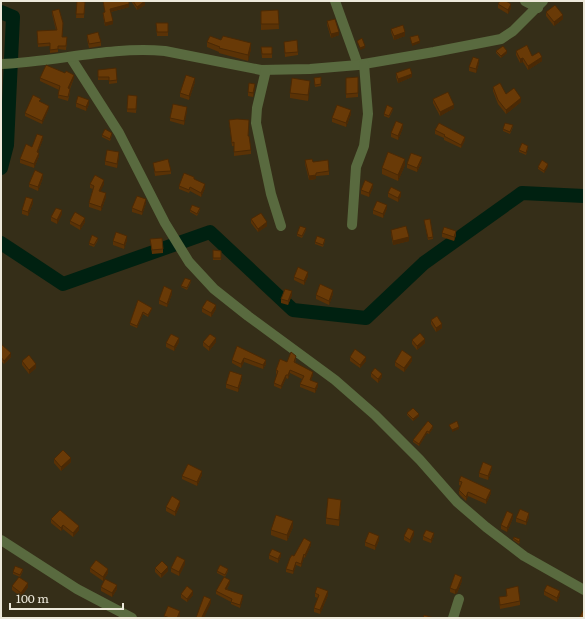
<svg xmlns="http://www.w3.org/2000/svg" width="585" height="619" font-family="Literata,serif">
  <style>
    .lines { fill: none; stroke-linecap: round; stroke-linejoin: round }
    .river { stroke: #002111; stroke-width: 14 }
    .minor { stroke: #596a3f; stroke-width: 10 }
    .wall { fill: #5a3206 }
    .shaded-wall { fill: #4a2905 }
    .building { fill: #693a07; stroke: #4a2905 }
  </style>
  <rect width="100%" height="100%" fill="#352e18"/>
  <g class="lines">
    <g class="river">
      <path d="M1,12L13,17L7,145L1,168"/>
      <path d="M1,243L63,284L210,232L293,310L366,318L424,263L522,193L584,196"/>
    </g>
    <g class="minor">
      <path d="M335,1L358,65"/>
      <path d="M525,1L538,8"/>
      <path d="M71,58L119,133L165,223L189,262L214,289L248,316L335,380L375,415L420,460L457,502L486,527L524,556L584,590"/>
      <path d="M1,64C56,62 110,46 165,51L261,70L310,69L358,65L434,52L501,39L513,31L543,1"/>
      <path d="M266,70L257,108L256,123L271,194L281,226"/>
      <path d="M352,225L356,167L364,146L368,114L364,64"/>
      <path d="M1,540L77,589L132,618"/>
      <path d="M453,618L459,599"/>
    </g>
  </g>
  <g class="wall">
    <path d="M77,1L85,2L84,18H76Z"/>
    <path d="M103,1L129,7L111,12L113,24L105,26L103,16V13L105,12Z"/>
    <path d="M131,1H145V5L137,10Z"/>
    <path d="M498,4L511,8L508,14L498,8Z"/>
    <path d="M278,10L279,29L261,30V11Z"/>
    <path d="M52,11L63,27L62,37L67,40L66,50L58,49V52L50,53V46L38,47L37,31L56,30L52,14Z"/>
    <path d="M546,12L563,19L554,26L546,16Z"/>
    <path d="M327,21L339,35L331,38L327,25Z"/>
    <path d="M156,23H168V36H157Z"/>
    <path d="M391,29L405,36L394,40L391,32Z"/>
    <path d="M87,35L101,42V46L89,48L87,39Z"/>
    <path d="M221,40L251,49L248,61L219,53V52L207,47V42Z"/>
    <path d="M284,42L298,52V55L285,57Z"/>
    <path d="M261,47H272V58H262Z"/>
    <path d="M496,51L507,53L501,58L496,53Z"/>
    <path d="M516,51L532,56L542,61L528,70L523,62L520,63L516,55Z"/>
    <path d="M479,63L476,73L469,71V67Z"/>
    <path d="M98,70L117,80V83L109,84V80H98Z"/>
    <path d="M65,73L74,78L70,89V92L68,101L58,98L59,90L40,81V78Z"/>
    <path d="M396,73L412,77L398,83L396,77Z"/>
    <path d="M321,77V86L315,87L314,80Z"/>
    <path d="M358,77V97L346,98V78Z"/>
    <path d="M195,82L189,100L180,97V93Z"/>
    <path d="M310,87L308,101L290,98V93Z"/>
    <path d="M493,87L506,94L521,102L506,114L498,104L493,91Z"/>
    <path d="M255,88L253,97L248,96V92Z"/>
    <path d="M433,99L454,108L440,116L433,103Z"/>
    <path d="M137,100L136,113L127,112V109Z"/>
    <path d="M40,102L49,108L42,124L25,116V113Z"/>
    <path d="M76,103L89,104L86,111L76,107Z"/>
    <path d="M393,110L389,118L384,116V114Z"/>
    <path d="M187,111L184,125L170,121V118Z"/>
    <path d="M351,114L346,127L332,122V118Z"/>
    <path d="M229,120L249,124L248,136L251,150V154L234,156V146H232Z"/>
    <path d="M513,127L510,134L503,131V129Z"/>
    <path d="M403,128L398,140L391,137V133Z"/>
    <path d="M435,130L465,140L461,148L444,140V138L435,134Z"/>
    <path d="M102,135H112L110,141L102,137Z"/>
    <path d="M43,139L38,152L39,156L34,168L20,163V159L32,147Z"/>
    <path d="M528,148L526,155L519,152V150Z"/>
    <path d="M119,156L117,168L105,165V161Z"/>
    <path d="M305,160L313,162L329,171V175L316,176V179L309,180L305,164Z"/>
    <path d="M422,161L417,172L407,168V164Z"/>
    <path d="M153,163L171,171V174L155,176Z"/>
    <path d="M405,165L398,181L382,174V168Z"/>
    <path d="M548,166L544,173L538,169V167Z"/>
    <path d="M43,178L38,191L29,187V184Z"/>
    <path d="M194,179L205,188L201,197L190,191L189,193L179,189V186Z"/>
    <path d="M90,184H104L100,191L106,197L101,211L89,207V203L93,189L90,188Z"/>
    <path d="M373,187L369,197L361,194V190Z"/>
    <path d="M388,193L401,196L398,202L388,197Z"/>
    <path d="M33,203L28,216L22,214V210Z"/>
    <path d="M146,203L142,215L132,212V208Z"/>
    <path d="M387,208L383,218L373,214V210Z"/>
    <path d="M190,210H200L197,216L190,212Z"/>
    <path d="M62,214L57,224L51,221V217Z"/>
    <path d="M251,219L267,226L258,232L251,223Z"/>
    <path d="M424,220L433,237V239L428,240Z"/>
    <path d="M70,221L85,222L80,230L70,224Z"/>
    <path d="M306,230L302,238L297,236V234Z"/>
    <path d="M391,230L409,241L393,245L391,234Z"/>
    <path d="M442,233L456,235L454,241L442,237Z"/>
    <path d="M150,239L163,249V253L152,254Z"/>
    <path d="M98,240L94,247L89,245V243Z"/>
    <path d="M127,240L124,249L113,245V241Z"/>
    <path d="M325,241L323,247L315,244V242Z"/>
    <path d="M213,250L221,251V260H213Z"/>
    <path d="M308,276L304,285L294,280V277Z"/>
    <path d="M191,282L187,290L181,287V286Z"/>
    <path d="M172,294L167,307L159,304V300Z"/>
    <path d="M333,294L329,305L316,299V295Z"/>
    <path d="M292,295L288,305L281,303V299Z"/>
    <path d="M138,300L152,309L148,317L143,314L137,328L130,325V323Z"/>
    <path d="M202,308L216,309L211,317L202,312Z"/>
    <path d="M431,320L442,328L436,332L431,324Z"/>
    <path d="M412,340L425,343L417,350L412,344Z"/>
    <path d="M179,342L174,351L166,347V343Z"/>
    <path d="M203,342H216L209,351L203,346Z"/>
    <path d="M1,344L11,357L4,364L1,361Z"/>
    <path d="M237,346L266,364L263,369L244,362L241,368L232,363V360Z"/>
    <path d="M350,357L366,361L360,368L350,361Z"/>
    <path d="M296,359L295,363L313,375L311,380L318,386L315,393L300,387V384L302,379L290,373L288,379L286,378L281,389L274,386V383L277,374H276V370L287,362Z"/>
    <path d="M22,361L36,368L29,374L22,365Z"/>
    <path d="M412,361L404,372L395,366V362Z"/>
    <path d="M371,373L382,377L378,383L371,377Z"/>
    <path d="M242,379L238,392L226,388V384Z"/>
    <path d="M407,413L419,416L413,421L407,415Z"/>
    <path d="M428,421L433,428L429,434L427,433L419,446L413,442V440Z"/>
    <path d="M54,459L71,462L61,471L54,463Z"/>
    <path d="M492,469L488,480L479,477V473Z"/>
    <path d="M202,475L197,486L182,479V476Z"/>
    <path d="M459,481L491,493L486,504L468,496L466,501L459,494V490L461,486L459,485Z"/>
    <path d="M180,505L175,516L166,511V507Z"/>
    <path d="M341,506L339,526L326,524V518Z"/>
    <path d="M529,517L526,525L516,522V518Z"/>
    <path d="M513,518L507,532L501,529V525Z"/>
    <path d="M51,519L79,530L73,537L63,529L61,531L51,523Z"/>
    <path d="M293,527L287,541L271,535V530Z"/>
    <path d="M414,535L410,543L404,540V536Z"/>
    <path d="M423,536H434L431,543L423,540Z"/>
    <path d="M513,538L520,541L519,544L513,540Z"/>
    <path d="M379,540L375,550L365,546V542Z"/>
    <path d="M311,545L305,558L304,557L301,567L296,565L293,574L286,572V569L294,556Z"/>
    <path d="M269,555L281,556L278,563L269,559Z"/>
    <path d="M185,564L179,576L171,572V568Z"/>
    <path d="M90,568L108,573L103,581L90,572Z"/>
    <path d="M155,568L168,571L161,578L155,572Z"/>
    <path d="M23,571L20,577L13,574V572Z"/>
    <path d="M217,571H228L225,577L217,573Z"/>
    <path d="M462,581L457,593L455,594L450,592V588Z"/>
    <path d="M230,583L227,589L243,598L240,608L231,604V602L216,594V591Z"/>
    <path d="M12,586L28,587L21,597L12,590Z"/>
    <path d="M101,587L117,589L112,597L101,591Z"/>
    <path d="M506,589L520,601V605L500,609L499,597L506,596Z"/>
    <path d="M544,591L560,595L557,602L544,595Z"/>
    <path d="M315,593L328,595L320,614L314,612V608L318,598L315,597Z"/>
    <path d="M181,594L193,595L187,602L181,598Z"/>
    <path d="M180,615L179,618H164V616Z"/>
  </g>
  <g class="shaded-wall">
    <path d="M129,1V7L110,12V9Z"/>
    <path d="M145,1V5L137,10V7Z"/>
    <path d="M511,4V8L508,14V10Z"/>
    <path d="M563,15V19L554,26V22Z"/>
    <path d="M113,21V24L105,26V23Z"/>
    <path d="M339,32V35L331,38V34Z"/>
    <path d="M405,32V36L394,40V36Z"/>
    <path d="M420,41V43L412,46V44Z"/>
    <path d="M251,43V49L248,61V55Z"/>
    <path d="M365,46V48L360,50V48Z"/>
    <path d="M507,51V53L501,58V56Z"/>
    <path d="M542,57V61L528,70V66Z"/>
    <path d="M523,58V62L520,63V59Z"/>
    <path d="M479,59V63L476,73V69Z"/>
    <path d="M412,74V77L398,83V79Z"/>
    <path d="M74,75V78L68,92V88Z"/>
    <path d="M195,78V82L189,100V96Z"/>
    <path d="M310,81V87L308,101V95Z"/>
    <path d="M255,84V88L253,97V93Z"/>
    <path d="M521,98V102L506,114V110Z"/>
    <path d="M89,100V104L86,111V107Z"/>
    <path d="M454,105V108L440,116V112Z"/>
    <path d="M49,106V108L42,124V121Z"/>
    <path d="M187,107V111L184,125V121Z"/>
    <path d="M351,110V114L346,127V123Z"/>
    <path d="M403,124V128L398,140V136Z"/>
    <path d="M43,136V139L37,155V152Z"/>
    <path d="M465,137V140L461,148V145Z"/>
    <path d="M119,152V156L117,168V164Z"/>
    <path d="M39,153V156L34,168V164Z"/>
    <path d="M422,157V161L417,172V168Z"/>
    <path d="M405,159V165L398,181V175Z"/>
    <path d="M548,164V166L544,173V171Z"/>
    <path d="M43,174V178L38,191V187Z"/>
    <path d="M316,175V179L309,180V176Z"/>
    <path d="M104,180V184L99,195V191Z"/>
    <path d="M205,184V188L201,197V193Z"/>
    <path d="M373,184V187L369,197V193Z"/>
    <path d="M401,192V196L398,202V198Z"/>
    <path d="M106,193V197L101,211V207Z"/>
    <path d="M33,199V203L28,216V212Z"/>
    <path d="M146,199V203L142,215V212Z"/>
    <path d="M387,205V208L383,218V214Z"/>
    <path d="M62,210V214L57,224V220Z"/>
    <path d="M85,218V222L80,230V226Z"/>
    <path d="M267,222V226L258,232V229Z"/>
    <path d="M456,231V235L454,241V237Z"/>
    <path d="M127,236V240L124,249V245Z"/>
    <path d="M409,237V241L393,245V241Z"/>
    <path d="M308,272V276L304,285V281Z"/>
    <path d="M172,290V294L167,307V304Z"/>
    <path d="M333,290V294L329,305V301Z"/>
    <path d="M292,291V295L288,305V301Z"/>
    <path d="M216,305V309L211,317V313Z"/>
    <path d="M152,308V309L148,317V315Z"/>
    <path d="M143,312V314L137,328V326Z"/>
    <path d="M442,324V328L436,332V328Z"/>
    <path d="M179,338V342L174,351V347Z"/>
    <path d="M216,338V342L209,351V347Z"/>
    <path d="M425,339V343L417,350V346Z"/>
    <path d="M11,353V357L4,364V361Z"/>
    <path d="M366,357V361L360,368V365Z"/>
    <path d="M412,357V361L404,372V368Z"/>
    <path d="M244,358V362L241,368V364Z"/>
    <path d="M266,360V364L263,369V365Z"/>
    <path d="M36,364V368L29,374V370Z"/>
    <path d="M290,370V373L288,379V375Z"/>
    <path d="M313,372V375L310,383V380Z"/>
    <path d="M382,374V377L378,383V379Z"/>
    <path d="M242,375V379L238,392V388Z"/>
    <path d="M286,375V378L281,389V386Z"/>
    <path d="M318,383V386L315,393V389Z"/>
    <path d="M419,414V416L413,421V419Z"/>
    <path d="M433,426V428L429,434V432Z"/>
    <path d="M459,427V429L452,432V430Z"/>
    <path d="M427,431V433L419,446V444Z"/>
    <path d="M71,458V462L61,471V467Z"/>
    <path d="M492,466V469L488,480V476Z"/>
    <path d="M202,471V475L197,486V482Z"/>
    <path d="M491,490V493L486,504V500Z"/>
    <path d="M468,492V496L466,501V497Z"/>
    <path d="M341,500V506L339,526V520Z"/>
    <path d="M180,501V505L175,516V512Z"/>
    <path d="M529,513V517L526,525V522Z"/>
    <path d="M513,514V518L507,532V528Z"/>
    <path d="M293,521V527L287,541V535Z"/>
    <path d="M63,525V529L61,531V528Z"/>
    <path d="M79,526V530L73,537V533Z"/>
    <path d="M414,531V535L410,543V540Z"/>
    <path d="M434,533V536L431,543V540Z"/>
    <path d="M379,536V540L375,550V546Z"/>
    <path d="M311,542V545L305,558V555Z"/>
    <path d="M281,553V556L278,563V559Z"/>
    <path d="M304,554V557L301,567V564Z"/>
    <path d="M185,560V564L179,576V572Z"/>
    <path d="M296,562V565L293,574V571Z"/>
    <path d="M168,567V571L161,578V574Z"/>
    <path d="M108,569V573L103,581V577Z"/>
    <path d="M462,577V581L457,593L455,594V590Z"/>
    <path d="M230,580V583L225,592V589Z"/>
    <path d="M28,583V587L21,597V593Z"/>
    <path d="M117,585V589L112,597V593Z"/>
    <path d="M193,591V595L187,602V599Z"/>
    <path d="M328,591V595L320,614V610Z"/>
    <path d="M560,591V595L557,602V598Z"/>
    <path d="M243,595V598L240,608V605Z"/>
    <path d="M211,599V603L204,618L202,617Z"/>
    <path d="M180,611V615L179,618H177Z"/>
  </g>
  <g class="building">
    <path d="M77,1L85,2L84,14H76Z"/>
    <path d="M103,1H129V4L110,9L113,21L105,23L103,13L105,12Z"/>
    <path d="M133,1H145L137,7Z"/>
    <path d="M500,1H506L511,4L508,10L498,4Z"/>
    <path d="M555,5L563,15L554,22L546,12Z"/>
    <path d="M59,9L63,23L62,37H67L66,46H58V49L50,50V43L38,44L37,31L57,30L52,11Z"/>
    <path d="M278,10L279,24H261V11Z"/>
    <path d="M335,19L339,32L331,34L327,21Z"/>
    <path d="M156,23H168V32H157Z"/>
    <path d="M403,25L405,32L394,36L391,29Z"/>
    <path d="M98,32L101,42L89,44L87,35Z"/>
    <path d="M418,35L420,41L412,44L410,37Z"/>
    <path d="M210,36L221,40L223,36L251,43L248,55L219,48L220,47L207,42Z"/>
    <path d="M362,38L365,46L360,48L357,41Z"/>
    <path d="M297,40L298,52L285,53L284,42Z"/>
    <path d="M527,45L532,56L539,52L542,57L528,66L523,58L520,59L516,51Z"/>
    <path d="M503,46L507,51L501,56L496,51Z"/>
    <path d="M261,47H272V54H262Z"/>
    <path d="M473,57L479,59L476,69L469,67Z"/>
    <path d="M46,65L65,73L66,71L74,75L68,88L70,89L68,97L58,95L60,86L40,78Z"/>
    <path d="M116,68L117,80L109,81V77H98V70Z"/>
    <path d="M410,68L412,74L398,79L396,73Z"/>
    <path d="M186,75L195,78L189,96L180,93Z"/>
    <path d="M321,77V84L315,85L314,78Z"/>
    <path d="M358,77V93L346,94V78Z"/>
    <path d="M292,78L310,81L308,95L290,93Z"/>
    <path d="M249,83L255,84L253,93L248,92Z"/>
    <path d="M500,83L506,94L514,88L521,98L506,110L498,100L493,87Z"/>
    <path d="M448,92L454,105L440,112L433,99Z"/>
    <path d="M33,95L41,99L39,101L49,106L42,121L25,113Z"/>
    <path d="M128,95L137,96L136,109H127Z"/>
    <path d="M78,96L89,100L86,107L76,103Z"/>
    <path d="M173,104L187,107L184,121L170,118Z"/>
    <path d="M337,105L351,110L346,123L332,118Z"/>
    <path d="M387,105L393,108L389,116L384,114Z"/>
    <path d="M237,119L249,120L248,136H249L251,150L234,152V142L232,143L229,120Z"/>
    <path d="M396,121L403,124L398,136L391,133Z"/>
    <path d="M439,123L465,137L461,145L444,136L445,135L435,130Z"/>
    <path d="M505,123L513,125L510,132L503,129Z"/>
    <path d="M105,129L112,133L110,139L102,135Z"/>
    <path d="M37,134L43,136L37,152L39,153L34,164L20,159L26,144L32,147Z"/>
    <path d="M522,143L528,146L526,153L519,150Z"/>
    <path d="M107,150L119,152L117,164L105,161Z"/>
    <path d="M388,152L405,159L398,175L382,168Z"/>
    <path d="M411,153L422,157L417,168L407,164Z"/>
    <path d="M168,159L171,171L155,172L153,163Z"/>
    <path d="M312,159L313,162L328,160L329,171L316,173V175L309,176L305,160Z"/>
    <path d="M542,160L548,164L544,171L538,167Z"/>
    <path d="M35,170L43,174L38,187L29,184Z"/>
    <path d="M184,173L194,177V179L205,184L201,193L190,187L189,190L179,186Z"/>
    <path d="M95,175L104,180L99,191L106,193L101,207L89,203L94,186L90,184Z"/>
    <path d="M365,180L373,184L369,193L361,190Z"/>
    <path d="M391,187L401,192L398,198L388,193Z"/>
    <path d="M137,196L146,199L142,212L132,208Z"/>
    <path d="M26,197L33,199L28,212L22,210Z"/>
    <path d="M377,201L387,205L383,214L373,210Z"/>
    <path d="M192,205L200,208L197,214L190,210Z"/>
    <path d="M56,208L62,210L57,220L51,217Z"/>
    <path d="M75,212L85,218L80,226L70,221Z"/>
    <path d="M261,213L267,222L258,229L251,219Z"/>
    <path d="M430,219L433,237L428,238L424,220Z"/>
    <path d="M300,226L306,228L302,236L297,234Z"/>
    <path d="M406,226L409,237L393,241L391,230Z"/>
    <path d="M444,227L456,231L454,237L442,233Z"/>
    <path d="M116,232L127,236L124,245L113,241Z"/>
    <path d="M92,235L98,238L94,245L89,243Z"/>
    <path d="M317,236L325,239L323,245L315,242Z"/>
    <path d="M162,238L163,249L152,250L150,239Z"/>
    <path d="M213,250L221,251V258H213Z"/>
    <path d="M298,267L308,272L304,281L294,277Z"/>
    <path d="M185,278L191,280L187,288L181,286Z"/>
    <path d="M320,284L333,290L329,301L316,295Z"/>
    <path d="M164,286L172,290L167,304L159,300Z"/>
    <path d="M285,289L292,291L288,301L281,299Z"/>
    <path d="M138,300L152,308L148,315L143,312L137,326L130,323Z"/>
    <path d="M207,300L216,305L211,313L202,308Z"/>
    <path d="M437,316L442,324L436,328L431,320Z"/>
    <path d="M420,333L425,339L417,346L412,340Z"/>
    <path d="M171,334L179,338L174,347L166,343Z"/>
    <path d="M210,334L216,338L209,347L203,342Z"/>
    <path d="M1,344L11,353L4,361L1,357Z"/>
    <path d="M237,346L266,360L263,365L244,358L241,364L232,360Z"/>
    <path d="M355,349L366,357L360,365L350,357Z"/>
    <path d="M402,350L412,357L404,368L395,362Z"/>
    <path d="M291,352L296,356L294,362L313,372L310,380L318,383L315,389L300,384L304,376L290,370L288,375H286L281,386L274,383L278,371L276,370L280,359L287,362Z"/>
    <path d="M29,355L36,364L29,370L22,361Z"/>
    <path d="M375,368L382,374L378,379L371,373Z"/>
    <path d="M230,371L242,375L238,388L226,384Z"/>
    <path d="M413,408L419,414L413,419L407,413Z"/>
    <path d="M428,421L433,426L429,432L427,431L419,444L413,440Z"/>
    <path d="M457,421L459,427L452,430L449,425Z"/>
    <path d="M63,450L71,458L61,467L54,459Z"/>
    <path d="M483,462L492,466L488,476L479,473Z"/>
    <path d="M188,464L202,471L197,482L182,476Z"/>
    <path d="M461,476L491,490L486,500L468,492L466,497L459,490L462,482L459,481Z"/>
    <path d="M172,496L180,501L175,512L166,507Z"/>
    <path d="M328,498L341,500L339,520L326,518Z"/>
    <path d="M520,509L529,513L526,522L516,518Z"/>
    <path d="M60,510L79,526L73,533L63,525L61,528L51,519Z"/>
    <path d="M507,511L513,514L507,528L501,525Z"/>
    <path d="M276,515L293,521L287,535L271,530Z"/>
    <path d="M408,528L414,531L410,540L404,536Z"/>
    <path d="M426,530L434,533L431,540L423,536Z"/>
    <path d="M369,532L379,536L375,546L365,542Z"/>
    <path d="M514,537L520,539L519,542L513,538Z"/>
    <path d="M304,538L311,542L305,555L304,554L301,564L296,562L293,571L286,569L290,558L292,555L294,556Z"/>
    <path d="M272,549L281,553L278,559L269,555Z"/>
    <path d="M177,556L185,560L179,572L171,568Z"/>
    <path d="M96,560L108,569L103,577L90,568Z"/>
    <path d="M162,561L168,567L161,574L155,568Z"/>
    <path d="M220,565L228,569L225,575L217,571Z"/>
    <path d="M15,566L23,569L20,575L13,572Z"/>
    <path d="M455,574L462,577L457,589L455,590L450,588Z"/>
    <path d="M19,577L28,583L21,593L12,586Z"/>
    <path d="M224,577L230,580L225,589L243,595L240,605L231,602L232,599L216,591Z"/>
    <path d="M105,579L117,585L112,593L101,587Z"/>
    <path d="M547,585L560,591L557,598L544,591Z"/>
    <path d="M187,586L193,591L187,599L181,594Z"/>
    <path d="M518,586L520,601L500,605L499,597L507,596L506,589Z"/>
    <path d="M317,587L328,591L320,610L314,608L319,595L315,593Z"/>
    <path d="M204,596L211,599L202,617L206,618H196Z"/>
    <path d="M168,606L180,611L177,618H170L164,616Z"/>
    <path d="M583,611H584V618H579Z"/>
    <path d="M424,615L434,618H423Z"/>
  </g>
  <rect width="585" height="619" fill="none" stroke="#ede9db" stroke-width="4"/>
  <path d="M10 603v6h113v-6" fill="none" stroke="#ede9db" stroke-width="2"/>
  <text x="16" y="603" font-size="12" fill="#ede9db" stroke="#352e18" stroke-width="3" paint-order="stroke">100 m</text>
</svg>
